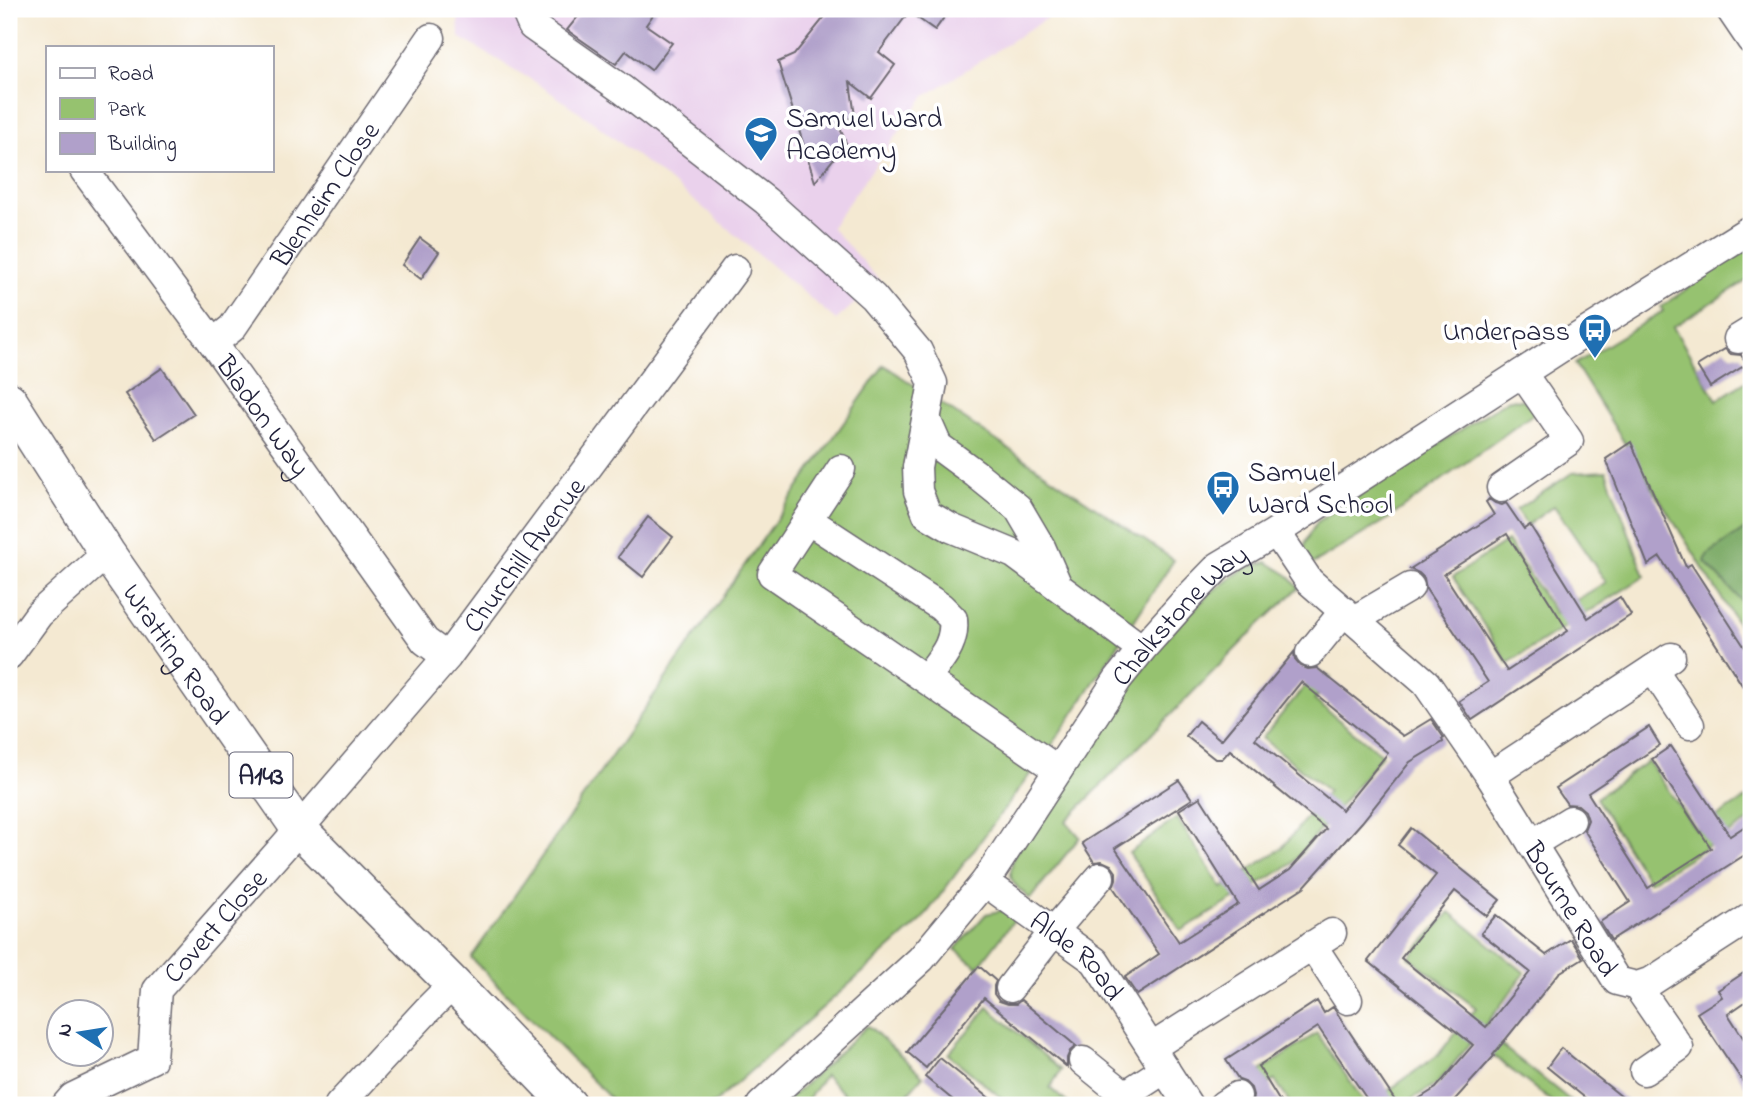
<svg xmlns="http://www.w3.org/2000/svg" width="1760" height="1114" font-family="'Indie Flower',sans-serif">
  <style>
    .built { fill: #ead1ec }
    .green { fill: #96c26f; stroke: #5c7255; stroke-width: 2 }
    .forest { fill: #78a862; stroke: #4d654e; stroke-width: 2 }
    .building { fill: #b0a0ca; fill-rule: evenodd }
    .lines { fill: none; stroke-linecap: round; stroke-linejoin: round }
    .minor-casing { stroke: #6c6870; stroke-width: 31 }
    .major-casing { stroke: #6c6870; stroke-width: 38 }
    .minor { stroke: #fff; stroke-width: 28 }
    .major { stroke: #fff; stroke-width: 35 }
    .labels { text-anchor: middle; stroke-width: 7; stroke-linejoin: round; paint-order: stroke }
    .shield { fill: #fff; stroke: #646476; stroke-width: 2 }
    .shield-label { font-size: 26px; font-weight: bold; fill: #22223b }
    .poi-label { font-size: 28px; fill: #22223b; stroke: #fff; text-anchor: start }
    .street-label { font-size: 28px; fill: #22223b; stroke: #fff }
  </style>
  <rect width="100%" height="100%" fill="#fff"/>
  <filter id="ink" filterUnits="userSpaceOnUse"><feTurbulence type="fractalNoise" baseFrequency=".0143" numOctaves="2"/><feDisplacementMap in="SourceGraphic" scale="14" xChannelSelector="R" yChannelSelector="G"/><feConvolveMatrix kernelMatrix="1 2 1 2 8 2 1 2 1" color-interpolation-filters="sRGB"/></filter>
  <filter id="wash" filterUnits="userSpaceOnUse"><feTurbulence type="fractalNoise" baseFrequency=".00686" numOctaves="4" result="noise"/><feDisplacementMap in="SourceGraphic" scale="28" xChannelSelector="R" yChannelSelector="G"/><feGaussianBlur stdDeviation="1.57" result="paint"/><feColorMatrix in="noise" values="0 0 0 0 0 0 0 0 0 0 0 0 0 0 0 0 0 1.4 0 .05"/><feComposite in="paint" operator="in"/></filter>
  <g filter="url(#wash)">
    <rect width="100%" height="100%" fill="#f4e9d2"/>
    <path class="built" d="M458,9H1061L924,97L831,227L880,281L836,320L700,205L592,121L537,83L459,37Z"/>
    <g class="green">
      <path d="M1751,248V278L1673,327L1717,400L1751,378V645L1575,364L1663,311L1661,307L1716,268Z"/>
      <path d="M884,365L1174,560L1057,738L921,921L712,1105H617L471,958Z"/>
      <path d="M1509,399L1524,400L1536,412L1385,521L1309,566C1298,547 1307,539 1317,522Z"/>
      <path d="M1606,471L1645,576L1508,663L1453,577L1507,541L1555,613L1606,582L1554,506L1527,525L1516,510L1572,473Z"/>
      <path d="M1267,562L1288,575L1299,588L1261,623L1066,821L1080,837L1030,899C1011,881 1007,883 1014,855L1159,645L1210,593L1245,568Z"/>
      <path d="M1318,670L1331,678L1314,700L1382,755L1292,864L1181,931L1129,853L1177,818L1222,888L1282,848L1328,791L1262,738Z"/>
      <path d="M1648,761L1696,830L1751,795V820L1649,882L1596,798Z"/>
      <path d="M1004,910L1017,916L978,967L955,949L986,914Z"/>
      <path d="M1450,912L1525,973L1482,1030L1576,1105H1556L1473,1040L1438,1083L1402,1105H1368L1438,1055L1476,1008L1409,957Z"/>
      <path d="M988,1007L1061,1070L1050,1088L1070,1105H1010L948,1054Z"/>
      <path d="M867,1026L871,1028L923,1076L898,1105H855L825,1075L804,1105H783Z"/>
      <path d="M1317,1033L1366,1105H1291L1275,1080L1248,1096L1243,1083Z"/>
    </g>
    <path class="forest" d="M1751,525V611L1705,562L1707,555Z"/>
    <g id="blocks">
      <g class="building">
        <path d="M584,9H657L646,25L672,43L651,70L626,51L616,64L567,30Z"/>
        <path d="M831,9H950L935,30L909,12L879,52L895,65L871,98L850,82L855,116L838,123L846,143L815,182L778,62L794,55Z"/>
        <path d="M420,238L439,252L421,279L402,265Z"/>
        <path d="M1725,349L1731,354L1741,355L1747,364L1710,387L1697,366Z"/>
        <path d="M162,368L194,414L156,439L125,394Z"/>
        <path d="M1631,442L1686,567L1691,564L1751,657V699L1660,557L1648,565L1606,459Z"/>
        <path d="M1489,499L1495,503L1502,505L1506,503L1524,529L1530,525L1588,618L1620,597L1631,615L1472,720L1459,701L1488,682L1426,589L1424,578L1419,573L1410,569L1494,515L1486,502ZM1507,534L1568,631L1507,671L1444,574Z"/>
        <path d="M648,517L673,537L643,577L618,557Z"/>
        <path d="M1294,652L1295,660L1300,666L1308,669L1317,668L1403,736L1431,719L1444,738L1442,739L1443,742L1410,762L1362,822L1304,887L1137,995L1125,977L1159,954L1113,887L1116,879V872L1111,865L1102,861L1094,862L1082,843L1179,780L1192,799L1115,848L1179,942L1238,904L1179,810L1200,797L1259,890L1290,870L1326,829L1230,750L1222,759H1215L1186,736L1198,721L1221,740ZM1301,682L1388,753L1342,810L1255,739Z"/>
        <path d="M1649,727L1660,745L1588,793L1648,888L1711,848L1652,759L1671,746L1730,836L1751,822V851L1611,940L1600,922L1630,902L1584,830L1588,820L1585,811L1578,805L1567,804L1556,788Z"/>
        <path d="M1411,828L1500,900L1487,916L1455,891L1401,958L1486,1027L1530,972L1481,933L1496,915L1546,955L1571,939L1583,958L1559,973L1493,1055L1494,1056L1450,1105H1409L1436,1088L1473,1045L1368,961L1436,875L1398,845Z"/>
        <path d="M979,966L996,981L994,986V994L999,1001L1008,1004H1016L1021,1000L1076,1046L1070,1051L1067,1058V1067L984,998L926,1068L907,1052Z"/>
        <path d="M1751,968V998L1728,1014L1751,1050V1094L1697,1013L1722,997L1718,990Z"/>
        <path d="M1317,1001L1324,1013L1333,1007L1398,1105H1371L1318,1027L1258,1066L1282,1105H1255L1252,1102L1253,1095L1251,1088L1245,1082L1239,1080L1226,1060Z"/>
        <path d="M1561,1048L1632,1105H1594L1547,1067Z"/>
        <path d="M940,1058L998,1105H959L925,1077Z"/>
      </g>
    </g>
  </g>
  <g filter="url(#ink)">
    <use href="#blocks" fill-opacity="0" stroke="#6c6870" stroke-width="2"/>
    <g class="lines">
      <defs>
        <g id="minor">
          <path d="M526,9V12L532,26L623,90L766,201L873,297L918,351L933,383L917,467L918,491L927,514L951,528L1014,554L1142,649"/>
          <path d="M1730,9L1751,40"/>
          <path id="s1" d="M84,170L213,343L425,641L447,657"/>
          <path d="M1738,339L1751,331"/>
          <path id="s2" d="M213,343L232,328L431,38"/>
          <path d="M927,421L938,446L976,474L1018,508L1041,547L1058,586"/>
          <path d="M841,469L772,574L1058,770"/>
          <path d="M1501,488L1569,441L1522,373"/>
          <path d="M808,520L941,607L953,619C956,645 940,659 926,679"/>
          <path id="s3" d="M1276,532L1309,581L1426,683L1490,776L1617,981L1637,986L1652,981L1751,917"/>
          <path d="M1354,620L1410,587"/>
          <path d="M1310,653L1344,611"/>
          <path d="M9,655L39,614L107,553"/>
          <path d="M1653,669L1690,725"/>
          <path d="M1490,776L1671,657"/>
          <path d="M1532,844L1571,820"/>
          <path id="s4" d="M985,882L1095,961L1188,1105"/>
          <path d="M1312,945L1348,1000"/>
          <path d="M1637,986L1679,1047L1644,1071"/>
          <path d="M1010,988L1054,931L1100,877"/>
          <path d="M1152,1047L1332,933"/>
          <path d="M1083,1061L1125,1095L1165,1069"/>
          <path id="s5" d="M66,1105L73,1097L152,1059L157,990L285,845L447,657L735,269"/>
          <path d="M339,1105L428,1009L453,984"/>
          <path id="s6" d="M761,1105L921,959L985,882L1118,679L1142,649L1185,601L1219,566L1276,532L1559,349L1751,229"/>
          <path d="M1223,1105L1237,1096"/>
        </g>
        <g id="major">
          <path id="s7" d="M9,400L107,553L299,829L453,984L569,1105"/>
        </g>
      </defs>
      <use href="#minor" class="minor-casing"/>
      <use href="#major" class="major-casing"/>
      <use href="#minor" class="minor"/>
      <use href="#major" class="major"/>
    </g>
  </g>
  <defs>
    <symbol id="school-pin" viewBox="-11 -11 22 30"><path d="M0 17L-7.5 6A9.5 9.5 0 1 1 7.5 6Z" fill="#1f6fb2" stroke="#fff"/><path d="M0-5L7-2L0 1L-7-2ZM-4 1L0 2.5L4 1V4Q0 6-4 4Z" fill="#fff"/></symbol>
    <symbol id="bus-pin" viewBox="-11 -11 22 30"><path d="M0 17L-7.5 6A9.5 9.5 0 1 1 7.5 6Z" fill="#1f6fb2" stroke="#fff"/><path d="M-5-6H5V4H4V6H2V4H-2V6H-4V4H-5ZM-3.5-4V0h7V-4ZM-3.5 1.2v1.5H-2V1.2ZM2 1.2v1.5H3.5V1.2Z" fill="#fff"/></symbol>
  </defs>
  <g fill-rule="evenodd">
    <use href="#school-pin" x="742" y="114" width="38" height="52"/>
    <use href="#bus-pin" x="1576" y="311" width="38" height="52"/>
    <use href="#bus-pin" x="1204" y="468" width="38" height="52"/>
  </g>
  <g class="labels">
    <rect class="shield" x="229.5" y="752.5" width="63" height="45" rx="5"/>
    <g class="shield-label">
      <text x="261" y="784">A143</text>
    </g>
    <g class="poi-label">
      <text x="786" y="127">Samuel Ward<tspan x="786" dy="32">Academy</tspan></text>
      <text x="1570" y="340" text-anchor="end">Underpass</text>
      <text x="1248" y="481">Samuel<tspan x="1248" dy="32">Ward School</tspan></text>
    </g>
    <g class="street-label">
      <text dy="10" stroke="none"><textPath href="#s2" startOffset="187">Blenheim Close</textPath></text>
      <text dy="10" stroke="none"><textPath href="#s1" startOffset="304">Bladon Way</textPath></text>
      <text dy="10" stroke="none"><textPath href="#s5" startOffset="737">Churchill Avenue</textPath></text>
      <text dy="10" stroke="none"><textPath href="#s6" startOffset="649">Chalkstone Way</textPath></text>
      <text dy="10" stroke="none"><textPath href="#s7" startOffset="304">Wratting Road</textPath></text>
      <text dy="10" stroke="none"><textPath href="#s3" startOffset="483">Bourne Road</textPath></text>
      <text dy="10" stroke="none"><textPath href="#s5" startOffset="254">Covert Close</textPath></text>
      <text dy="10" stroke="none"><textPath href="#s4" startOffset="119">Alde Road</textPath></text>
    </g>
  </g>
  <rect width="1760" height="1114" fill="none" stroke="#fff" stroke-width="35"/>
  <rect x="46" y="46" width="228" height="126" fill="#ffffff" stroke="#a7a7b1" stroke-width="2"/>
  <rect x="60" y="68" width="35" height="10" fill="#ffffff" stroke="#a7a7b1" stroke-width="2"/>
  <text x="108" y="80" font-size="21" fill="#22223b">Road</text>
  <rect x="60" y="98" width="35" height="21" fill="#96c26f" stroke="#a7a7b1" stroke-width="2"/>
  <text x="108" y="116" font-size="21" fill="#22223b">Park</text>
  <rect x="60" y="133" width="35" height="21" fill="#b0a0ca" stroke="#a7a7b1" stroke-width="2"/>
  <text x="108" y="150" font-size="21" fill="#22223b">Building</text>
  <g transform="translate(80 1033) rotate(282)"><circle r="33" fill="#ffffff" stroke="#a7a7b1" stroke-width="2"/>
  <path d="M0-5L12 26L0 18L-12 26Z" fill="#1f6fb2"/>
  <text y="-10" font-size="19" font-weight="bold" text-anchor="middle" fill="#22223b">N</text>
  </g>
</svg>
